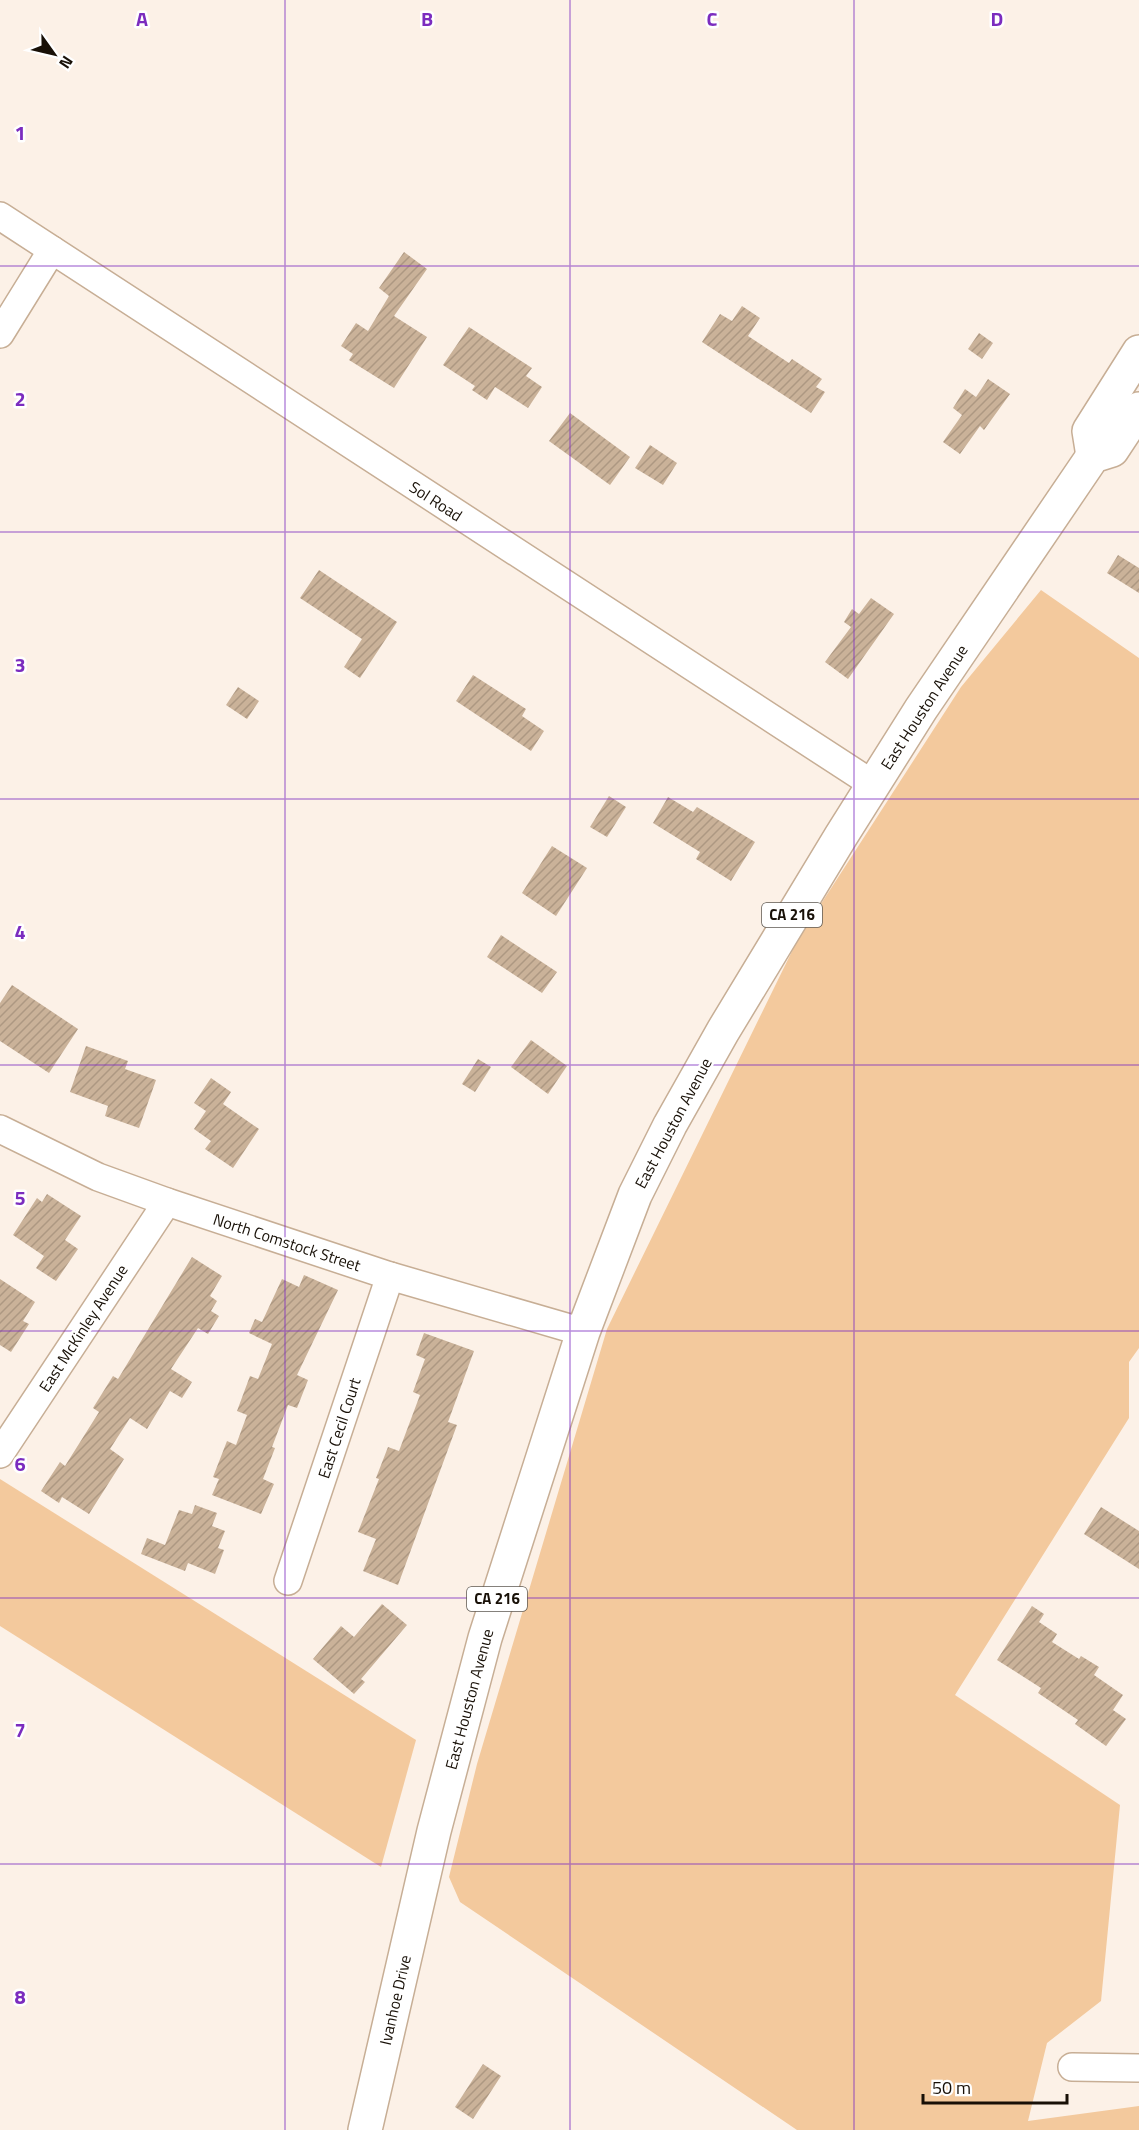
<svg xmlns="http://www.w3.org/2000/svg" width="1139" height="2130" font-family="'Titillium Web',sans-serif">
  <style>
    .green { fill: #f3c99d }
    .building { fill: url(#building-hatch) }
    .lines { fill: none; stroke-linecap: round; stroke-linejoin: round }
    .minor-casing { stroke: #c7ae95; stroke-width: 30 }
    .major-casing { stroke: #c7ae95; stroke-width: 36 }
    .minor { stroke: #fff; stroke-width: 27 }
    .major { stroke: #fff; stroke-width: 33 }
    .grid { fill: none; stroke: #7b2cbf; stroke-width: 1.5; stroke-opacity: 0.55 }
    .labels { text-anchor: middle; stroke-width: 5; stroke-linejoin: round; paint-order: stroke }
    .shield { fill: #fff; stroke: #5d5851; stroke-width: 1.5 }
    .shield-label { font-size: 15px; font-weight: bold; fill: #181007 }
    .street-label { font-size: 16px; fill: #181007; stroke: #fff }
    .grid-label { font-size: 20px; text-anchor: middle; font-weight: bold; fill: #7b2cbf; stroke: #fff; stroke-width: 5; stroke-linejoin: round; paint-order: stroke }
  </style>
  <defs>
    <pattern id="building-hatch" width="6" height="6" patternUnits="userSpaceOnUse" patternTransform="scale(1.5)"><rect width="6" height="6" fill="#cab299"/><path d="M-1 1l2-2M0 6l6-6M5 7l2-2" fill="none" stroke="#ad9882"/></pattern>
  </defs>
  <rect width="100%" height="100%" fill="#fcf1e7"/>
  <g class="green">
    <path d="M1041,590L1139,658V1348L1129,1362V1418L955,1695L1120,1805L1101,2001L1047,2043L1028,2121L1139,2106V2130H797L460,1902L449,1877L477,1764L607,1329L797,941L961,687Z"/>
    <path d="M0,1479L416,1740L381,1867L0,1626Z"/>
  </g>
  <g class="building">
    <path d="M404,252L427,269L394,316L427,337L394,388L349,360L353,354L341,346L356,323L368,331L389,296L379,288Z"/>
    <path d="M742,306L760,318L748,336L789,363L792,359L822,379L816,387L825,392L811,413L702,342L720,314L732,321Z"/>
    <path d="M469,327L532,368L526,376L542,387L528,408L495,387L487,400L472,390L475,386L443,365Z"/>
    <path d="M979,333L993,343L982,359L968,349Z"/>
    <path d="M988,379L1010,394L984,430L980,426L960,454L943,442L962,415L953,408L965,389L976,397Z"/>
    <path d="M570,413L630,457L610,485L549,441Z"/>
    <path d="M650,445L677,463L663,485L635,468Z"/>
    <path d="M1118,555L1139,568V593L1107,573Z"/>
    <path d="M319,570L397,622L360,678L344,667L362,639L300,598Z"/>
    <path d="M871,598L894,614L848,679L825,662L851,627L844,622L852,609L859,614Z"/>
    <path d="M473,675L526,709L522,716L544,731L531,751L456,701Z"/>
    <path d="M238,687L259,701L247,719L226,705Z"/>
    <path d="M609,796L626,807L607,837L590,827Z"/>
    <path d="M668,797L693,812L697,807L755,842L731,881L696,859L700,852L653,823Z"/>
    <path d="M552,846L587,868L556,916L522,893Z"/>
    <path d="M501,935L557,972L542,993L487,957Z"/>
    <path d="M12,985L78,1029L49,1073L0,1041V1003Z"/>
    <path d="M531,1040L567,1066L548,1094L511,1067Z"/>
    <path d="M86,1046L128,1061L125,1069L156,1080L139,1128L105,1116L108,1106L70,1092Z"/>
    <path d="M478,1059L491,1067L475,1092L462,1084Z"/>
    <path d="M211,1078L231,1092L223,1104L259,1129L233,1168L205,1149L211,1141L194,1129L206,1111L194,1103Z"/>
    <path d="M47,1194L81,1216L65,1240L78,1249L56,1281L36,1268L44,1256L13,1235L37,1198L42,1202Z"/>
    <path d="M192,1257L222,1276L210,1296L217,1301L211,1311L219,1316L208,1334L198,1328L171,1369L192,1382L182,1398L170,1391L147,1429L130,1418L110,1449L124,1459L89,1514L62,1497L59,1503L41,1491L60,1462L65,1466L99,1412L93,1408L113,1376L118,1379Z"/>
    <path d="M304,1275L338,1290L297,1375L308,1380L297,1408L288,1405L272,1447L275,1448L263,1479L274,1484L261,1514L212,1495L219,1479L213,1477L227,1441L236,1445L247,1415L237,1411L250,1376L258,1379L272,1344L249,1333L255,1319L262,1322L282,1279L299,1287Z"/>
    <path d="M0,1279L35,1302L23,1321L29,1324L11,1352L0,1345Z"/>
    <path d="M424,1333L474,1351L448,1422L457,1425L398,1585L363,1571L376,1539L358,1532L379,1479L376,1478L388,1447L399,1451L420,1395L413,1392L425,1359L416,1355Z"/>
    <path d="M195,1505L217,1513L212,1526L225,1531L218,1548L224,1550L215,1574L188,1563L185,1571L141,1554L147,1538L165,1545L179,1510L192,1514Z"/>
    <path d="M1101,1507L1139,1531V1569L1084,1534Z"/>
    <path d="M382,1604L407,1625L361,1679L365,1682L354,1694L313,1659L341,1626L354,1637Z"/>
    <path d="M1032,1606L1044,1614L1039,1622L1057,1634L1052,1642L1079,1659L1081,1656L1099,1667L1094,1675L1123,1695L1113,1710L1126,1719L1106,1746L1075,1724L1078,1720L1038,1693L1041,1688L997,1660Z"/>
    <path d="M483,2064L501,2076L473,2119L455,2107Z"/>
  </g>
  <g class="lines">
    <defs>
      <g id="minor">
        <path d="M0,216L874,785"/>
        <path d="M0,334L52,250"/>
        <path d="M0,1129L98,1177L167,1202L390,1276L583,1332"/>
        <path d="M0,1454L167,1202"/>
        <path d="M288,1581L390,1276"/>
        <path d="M1072,2067L1139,2068"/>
      </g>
      <g id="major">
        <path d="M1093,456L1089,431L1139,352"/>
        <path d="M365,2130L434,1831L485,1638L583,1332L635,1195L670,1125L723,1031L841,836L921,709L1093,456L1112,450L1139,409"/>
      </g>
    </defs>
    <use href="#minor" class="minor-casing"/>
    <use href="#major" class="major-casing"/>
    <use href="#minor" class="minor"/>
    <use href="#major" class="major"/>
  </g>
  <path class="grid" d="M285,0V2130M570,0V2130M854,0V2130M0,266H1139M0,532H1139M0,799H1139M0,1065H1139M0,1331H1139M0,1598H1139M0,1864H1139"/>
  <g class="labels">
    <g class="shield">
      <rect x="762" y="903" width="60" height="24" rx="4.5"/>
      <rect x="467" y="1587" width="60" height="24" rx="4.5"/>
    </g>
    <g class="shield-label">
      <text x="792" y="920">CA 216</text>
      <text x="497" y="1604">CA 216</text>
    </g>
    <g class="street-label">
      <text transform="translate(436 501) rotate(33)" y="6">Sol Road</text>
      <text transform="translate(924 707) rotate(-57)" y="6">East Houston Avenue</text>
      <text transform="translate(673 1123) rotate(-62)" y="6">East Houston Avenue</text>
      <text transform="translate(287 1242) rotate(18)" y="6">North Comstock Street</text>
      <text transform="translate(83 1328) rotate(-57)" y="6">East McKinley Avenue</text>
      <text transform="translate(339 1428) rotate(-72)" y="6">East Cecil Court</text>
      <text transform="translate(469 1699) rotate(-75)" y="6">East Houston Avenue</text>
      <text transform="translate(395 2000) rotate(-77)" y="6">Ivanhoe Drive</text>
    </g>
  </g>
  <g class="grid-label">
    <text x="142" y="26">A</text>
    <text x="427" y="26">B</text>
    <text x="712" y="26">C</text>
    <text x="997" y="26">D</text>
    <text x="20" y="140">1</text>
    <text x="20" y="406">2</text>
    <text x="20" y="672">3</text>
    <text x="20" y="939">4</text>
    <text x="20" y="1205">5</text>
    <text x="20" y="1471">6</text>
    <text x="20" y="1737">7</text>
    <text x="20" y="2004">8</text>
  </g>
  <g transform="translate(54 54) rotate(124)" stroke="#ffffff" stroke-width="4.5" paint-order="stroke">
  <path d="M0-4.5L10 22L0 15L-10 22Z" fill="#181007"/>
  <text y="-9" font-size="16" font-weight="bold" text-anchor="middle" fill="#181007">N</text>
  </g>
  <path d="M923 2094v9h144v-9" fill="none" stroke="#181007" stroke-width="3"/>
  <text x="932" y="2094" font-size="18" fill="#181007" stroke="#ffffff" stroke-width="4.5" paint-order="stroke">50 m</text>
</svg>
